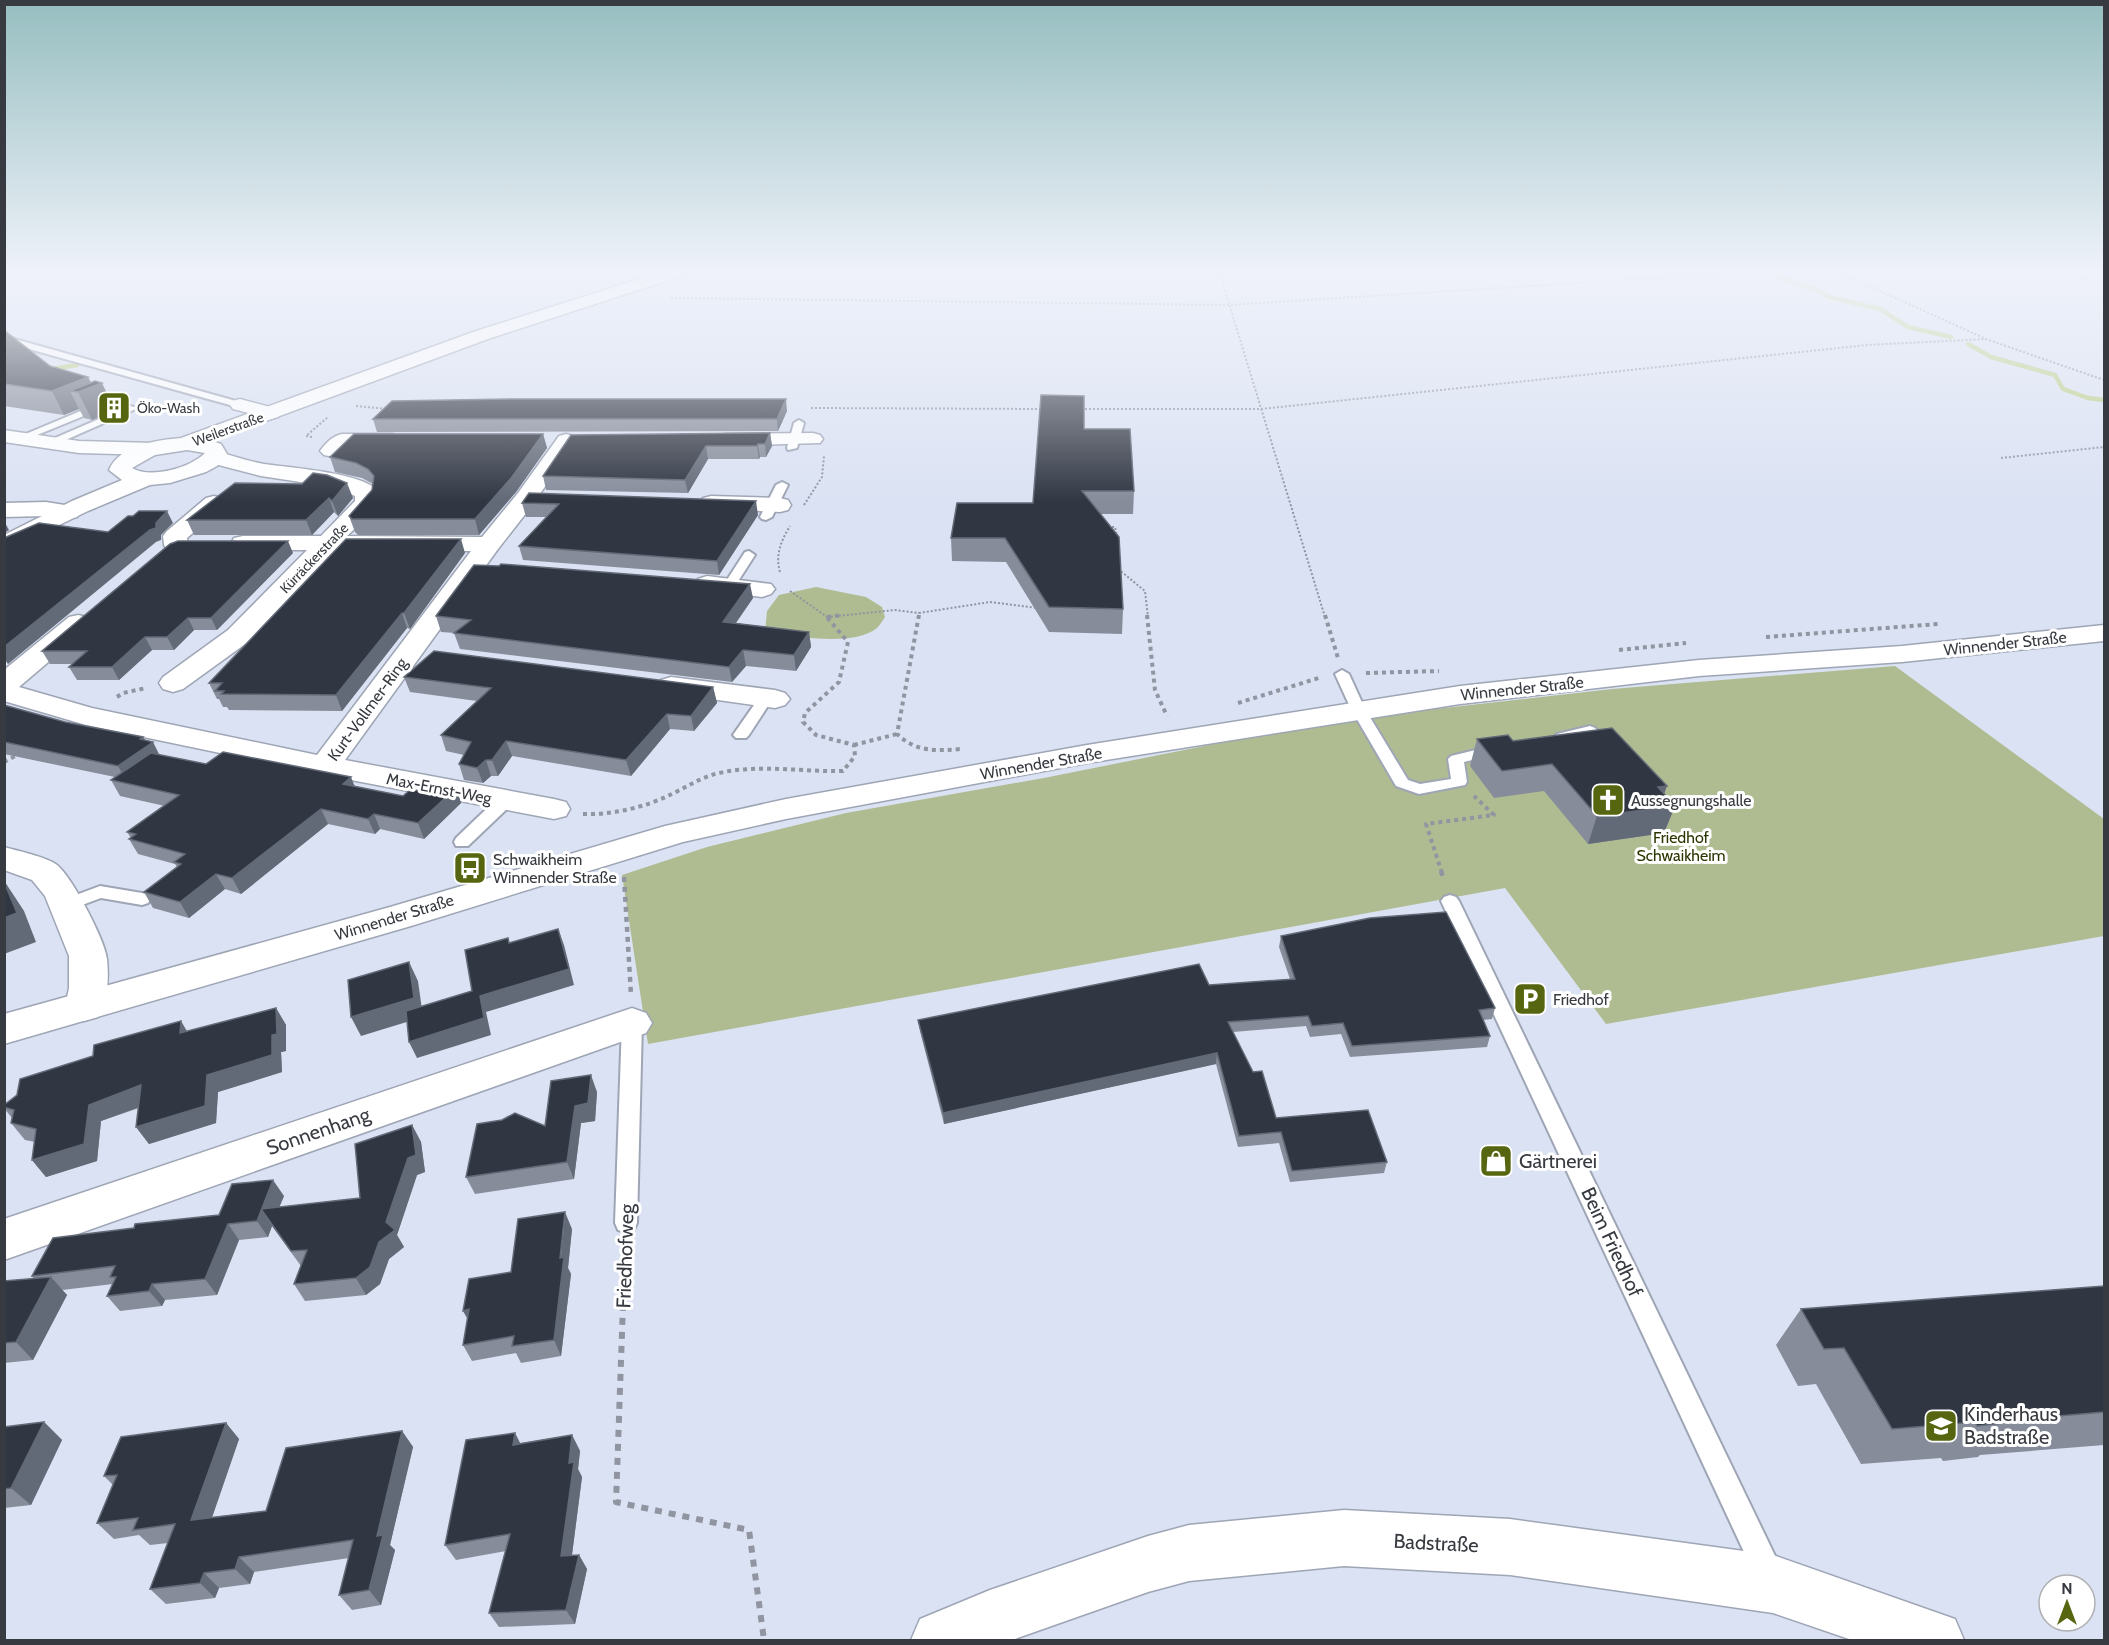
<svg xmlns="http://www.w3.org/2000/svg" width="2109" height="1645" font-family="Cabin,sans-serif">
  <style>
    .green { fill: #afbc91 }
    .lines { fill: none; stroke-linecap: round; stroke-linejoin: round }
    .stream { stroke: #bbce85; stroke-width: 4.5 }
    .service-casing { stroke: #9ea5b5; stroke-width: 4 }
    .minor-casing { stroke: #9ea5b5; stroke-width: 3 }
    .tertiary-casing { stroke: #9ea5b5; stroke-width: 3 }
    .secondary-casing { stroke: #9ea5b5; stroke-width: 3 }
    .path-far3 { stroke: #9095a1; stroke-width: 2; stroke-dasharray: 2 2; stroke-linecap: butt }
    .path-far2 { stroke: #9095a1; stroke-width: 4; stroke-dasharray: 4 4; stroke-linecap: butt }
    .path-far1 { stroke: #9095a1; stroke-width: 4.5; stroke-dasharray: 5 5; stroke-linecap: butt }
    .path { stroke: #9095a1; stroke-width: 6; stroke-dasharray: 7 7; stroke-linecap: butt }
    .service { fill: #fff; fill-rule: evenodd }
    .minor { fill: #fff; fill-rule: evenodd }
    .tertiary { fill: #fff; fill-rule: evenodd }
    .secondary { fill: #fff; fill-rule: evenodd }
    .wall { fill: #868c9a }
    .shaded-wall { fill: #636a77 }
    .building { fill: #303642; stroke: #636a77; stroke-width: 1.5 }
    .labels { text-anchor: middle; stroke-width: 6; stroke-linejoin: round; paint-order: stroke }
    .far-poi-label { font-size: 14px; fill: #373a40; stroke: #fff; text-anchor: start }
    .far-street-label { font-size: 14px; fill: #373a40; stroke: #fff }
    .street-label { font-size: 16px; fill: #373a40; stroke: #fff }
    .poi-label { font-size: 16px; fill: #373a40; stroke: #fff; text-anchor: start }
    .park-label { font-size: 16px; fill: #2a3500; stroke: #fff }
    .near-street-label { font-size: 20px; fill: #373a40; stroke: #fff }
    .near-poi-label { font-size: 20px; fill: #373a40; stroke: #fff; text-anchor: start }
  </style>
  <rect width="100%" height="100%" fill="#dbe2f3"/>
  <g class="green">
    <path d="M816,587L866,597L882,607L885,617C883,620 880,625 877,628C851,648 795,635 765,633L767,611L779,595Z"/>
    <path d="M1895,666L2104,819V936L1606,1024L1505,888L648,1044L622,875L707,847L846,813L1044,778L1329,721L1612,689Z"/>
  </g>
  <g class="lines">
    <g class="stream">
      <path d="M1775,271L1782,278L1817,290L1829,297L1880,309L1908,327L1951,337"/>
      <path d="M1968,344L1991,357L2055,375L2063,389L2088,398L2104,400"/>
      <path d="M46,370L77,365"/>
    </g>
    <defs>
      <g id="service">
        <path d="M4,336L243,403L245,405L237,407L4,342Z"/>
        <path d="M107,400L138,408L52,446L47,443L48,441L122,409L108,406L25,440L16,438Z"/>
        <path d="M799,420L804,423L797,448L788,450L787,448L794,423Z"/>
        <path d="M782,482L788,485L772,517L766,520L762,519L760,517L776,485Z"/>
        <path d="M749,551L755,555L735,586L734,589H724L723,586L745,552Z"/>
        <path d="M1342,670L1349,674L1365,709L1408,780L1420,784L1451,779L1448,759L1451,756L1492,746L1500,751L1497,754L1464,762L1467,782L1465,785L1419,794L1396,786L1351,709L1335,674Z"/>
        <path d="M766,694L773,698L749,735L746,738H736L733,735L761,695Z"/>
        <path d="M1590,726L1595,728L1598,731L1595,734L1562,742L1554,737L1557,734Z"/>
        <path d="M506,795L512,796L514,800L512,804L468,846H456L454,842L456,838L500,796Z"/>
        <path d="M100,886L142,893L148,895L151,899L148,903L142,905L101,898L66,911L60,909L57,905L60,901Z"/>
        <path d="M1450,895L1456,897L1459,901L1778,1562L1782,1572L1778,1582L1768,1586L1758,1582L1441,901L1444,897Z"/>
        <path d="M632,1016L639,1018L642,1023L637,1223L634,1230L626,1233L618,1230L615,1223L622,1023L625,1018Z"/>
      </g>
      <g id="minor">
        <path d="M240,399L278,409L281,413L278,417L271,419L233,409L230,405L233,401Z"/>
        <path d="M4,430L79,441L154,443L161,445L165,449L161,453L154,455L79,453L4,442Z"/>
        <path d="M813,433L820,435L823,439L820,443L725,446L718,444L715,440L718,436L725,434Z"/>
        <path d="M342,434H392L399,436L402,440L399,444L348,446C339,454 335,458 324,455L320,451C326,443 332,436 342,434Z"/>
        <path d="M566,434L573,436L576,440L534,503L498,549L345,760L554,799L566,802L570,809L566,816L554,819L325,775L86,725L4,701V670L69,617L78,615L87,617L91,623L87,629L19,687L92,708L317,755L471,551H334L248,642L183,689L173,692L163,689L159,683L163,677L228,630L307,550H243L234,548L231,543L234,538L243,536H321L355,501V496L333,487L261,476L207,462L204,457L207,452L215,451C231,455 247,461 264,464C283,467 372,473 378,493C382,508 356,527 347,536L482,537L518,493L559,436Z"/>
        <path d="M214,496L222,498L225,503L222,508L187,538L188,545L185,550L176,552L167,550L164,545L163,536L167,531L206,498Z"/>
        <path d="M711,496L780,498L788,500L791,505L788,510L780,512L703,508L700,503L703,498Z"/>
        <path d="M46,502L77,507L81,512L77,517L69,519L46,516L4,517V503Z"/>
        <path d="M707,576L771,584L775,589L771,594L762,597L698,589L694,584L698,579Z"/>
        <path d="M671,677L775,690L785,693L790,699L785,705L775,708L661,692L657,686L661,680Z"/>
        <path d="M4,847C18,851 47,857 57,865C72,877 105,940 107,959C109,979 108,1000 98,1017L84,1021L70,1017L65,1007L69,988V956L45,896L32,880L4,870Z"/>
        <path d="M632,1008L646,1013L652,1023L646,1033L4,1260V1219Z"/>
        <path d="M1344,1510L1510,1519L1773,1555L1955,1619L1964,1640H1852L1773,1613L1510,1575L1344,1566L1189,1581L1148,1592L1012,1640H911L920,1619L990,1590L1148,1536L1189,1525Z"/>
      </g>
      <path id="tertiary" d="M665,271H689L687,274L488,339L212,441L221,444L227,454L217,466L206,472L170,483L150,485L88,511L4,552V535L72,501L122,480L109,470C119,445 158,440 181,438L476,331ZM187,450L205,453C190,468 151,479 132,468L155,455Z"/>
      <path id="secondary" d="M2104,625V641L1902,662L1699,676L1460,704L1087,763L786,819L683,842L411,926L4,1044V1014L390,907L665,826L786,799L1087,745L1460,686L1699,660L1902,646Z"/>
    </defs>
    <use href="#service" class="service-casing"/>
    <use href="#minor" class="minor-casing"/>
    <use href="#tertiary" class="tertiary-casing"/>
    <use href="#secondary" class="secondary-casing"/>
    <g class="path-far3">
      <path d="M1219,271L1325,617"/>
      <path d="M1836,271L1986,339L2104,380"/>
      <path d="M2065,271L2104,285"/>
      <path d="M671,298L1229,305L1721,274L1717,271"/>
      <path d="M356,406L387,409"/>
      <path d="M811,408L1044,409"/>
      <path d="M1081,409H1261L1867,345L1986,339"/>
      <path d="M312,437L306,436L328,417"/>
      <path d="M2001,458L2104,447"/>
      <path d="M804,505L822,477L824,456"/>
      <path d="M1108,527H1115L1117,538"/>
      <path d="M1118,569L1145,591L1148,617"/>
      <path d="M780,572C775,555 781,541 790,526"/>
      <path d="M790,591L827,617"/>
      <path d="M827,617L895,610L919,613"/>
      <path d="M918,617L919,613L990,602L1038,608"/>
    </g>
    <g class="path-far2">
      <path d="M919,615L897,734C916,752 936,751 961,749"/>
      <path d="M1147,615L1155,690L1167,716"/>
      <path d="M1325,615L1338,658"/>
      <path d="M827,617L842,615"/>
      <path d="M1766,637L1938,624"/>
      <path d="M1619,650L1686,643"/>
      <path d="M1366,673L1439,671"/>
      <path d="M117,697L123,693L146,688"/>
      <path d="M1238,703L1322,677"/>
      <path d="M854,745L897,734"/>
      <path d="M4,762L19,754"/>
      <path d="M583,814C613,815 646,807 672,794C688,786 702,777 719,773C759,764 802,772 843,771L855,756L854,745L816,735L803,722L805,713L839,682L848,642L825,615"/>
      <path d="M1442,873L1426,824L1494,815L1474,796"/>
    </g>
    <g class="path-far1">
      <path d="M1441,871L1444,880"/>
      <path d="M624,877L631,995"/>
    </g>
    <path class="path" d="M625,1248L616,1502L749,1530L764,1640"/>
    <use href="#service" class="service"/>
    <use href="#minor" class="minor"/>
    <use href="#tertiary" class="tertiary"/>
    <use href="#secondary" class="secondary"/>
  </g>
  <g class="wall">
    <path d="M4,330L50,366L91,383L115,410L92,420L84,418L79,409L64,415L4,406Z"/>
    <path d="M787,411L778,431L377,432L373,419Z"/>
    <path d="M1084,429L1134,491L1133,514H1100L1123,609L1122,634L1049,632L1006,562L952,561L951,538L1033,503Z"/>
    <path d="M770,433L772,446L766,457H760L759,459H708L688,493L546,490L543,476Z"/>
    <path d="M543,434L547,448L516,492L479,535H358L355,532L349,516L372,490L373,484L362,478L335,472L330,457Z"/>
    <path d="M235,483L353,498L338,516L334,512L312,535H194L187,520Z"/>
    <path d="M529,493L758,515L719,575L523,560L519,546L546,517H526L522,503Z"/>
    <path d="M293,553L217,630H194L174,650H152L119,680H77L69,667L73,664H50L42,651Z"/>
    <path d="M465,553L410,629L407,628L342,711L229,710L227,707H223L219,699H217L209,683Z"/>
    <path d="M753,598L736,623L809,632L811,647L796,671L746,666L732,682L460,649L454,633H455L441,632L436,616Z"/>
    <path d="M404,677L713,687L717,703L694,731L670,729L631,776L512,756L498,776H491L483,783L464,780L459,764L464,755L446,751L441,735L477,701L410,692Z"/>
    <path d="M4,705L65,722L145,740L159,755L206,764L355,786L403,796H443V794L456,788L461,803L424,839L380,829L375,834L328,824L241,894L225,889L189,918L153,908L144,892L177,867L175,864L138,854L129,839L131,838L127,832L165,806L120,796L111,780L115,777L4,754Z"/>
    <path d="M1477,739L1513,741L1675,806L1664,833L1588,844L1544,791L1494,798L1470,766Z"/>
    <path d="M1281,936L1495,1008L1492,1019L1483,1020L1490,1036L1487,1047L1350,1057L1341,1034L1310,1037L1306,1026L1233,1032L1276,1118L1387,1162L1384,1173L1290,1182L1279,1143L1238,1147L1216,1064L944,1124L920,1031L918,1020L1209,985L1290,979L1279,947Z"/>
    <path d="M276,1008L286,1025V1051L281,1052L282,1072L218,1092L216,1123L149,1144L136,1127L139,1108L101,1121L97,1161L46,1177L32,1160L35,1142L25,1140L11,1123L12,1118L4,1108V1105L93,1056Z"/>
    <path d="M597,1092L595,1121L581,1123L574,1179L475,1194L466,1177Z"/>
    <path d="M412,1125L421,1142L425,1172L417,1175L397,1235L404,1247L389,1259L380,1284L366,1295L305,1301L294,1284L301,1266L272,1226L268,1237L239,1240L217,1295L165,1300L162,1306L120,1311L107,1296L113,1284L62,1290L67,1295L33,1360L4,1363V1281L34,1279L32,1276L134,1228L219,1215L284,1196L279,1207L360,1198Z"/>
    <path d="M572,1229L568,1268L571,1274L561,1356L521,1363L516,1353L472,1361L463,1345L511,1272Z"/>
    <path d="M2104,1286V1445L1980,1455L1978,1457L1943,1461L1941,1458L1861,1464L1816,1384L1798,1386L1776,1345L1801,1309Z"/>
    <path d="M44,1422L62,1440L31,1505L4,1508V1427Z"/>
    <path d="M226,1423L239,1439L212,1517L266,1511L402,1431L413,1447L390,1545L395,1550L381,1605L352,1610L339,1595L349,1558L254,1572L250,1584L219,1588L215,1598L166,1604L150,1589L168,1543L150,1545L139,1535L114,1539L97,1523L113,1485L104,1476Z"/>
    <path d="M515,1433L520,1443L572,1435L580,1451L578,1469L582,1477L572,1555H579L587,1569L575,1624L499,1627L489,1613L506,1551L456,1560L445,1545Z"/>
  </g>
  <g class="shaded-wall">
    <path d="M88,377L93,386L102,383L115,410L92,420L78,392L70,391L79,409L64,415L52,391Z"/>
    <path d="M786,399L787,411L778,431L777,419Z"/>
    <path d="M770,433L772,446L766,457L765,444Z"/>
    <path d="M543,434L547,448L516,492L479,535L475,519Z"/>
    <path d="M758,444L760,457L759,459L757,446Z"/>
    <path d="M706,446L708,459L688,493L685,480Z"/>
    <path d="M347,483L353,498L338,516L332,501Z"/>
    <path d="M329,498L334,512L312,535L306,520Z"/>
    <path d="M756,501L758,515L719,575L717,561Z"/>
    <path d="M167,511L173,523L161,535V540L156,542L8,664L4,658V647L156,523Z"/>
    <path d="M4,521L9,530L4,533Z"/>
    <path d="M461,539L465,553L410,629L404,613Z"/>
    <path d="M288,541L293,553L217,630L211,618Z"/>
    <path d="M750,584L753,598L726,637L723,622Z"/>
    <path d="M402,613L407,628L342,711L336,695Z"/>
    <path d="M188,618L194,630L174,650L167,637Z"/>
    <path d="M809,632L811,647L796,671L794,655Z"/>
    <path d="M145,637L152,650L119,680L112,667Z"/>
    <path d="M743,650L746,666L732,682L729,667Z"/>
    <path d="M713,687L717,703L694,731L691,716Z"/>
    <path d="M667,714L670,729L631,776L626,760Z"/>
    <path d="M143,737L148,745L153,742L160,756L126,780L118,766L140,739Z"/>
    <path d="M506,741L512,756L498,776L492,760Z"/>
    <path d="M486,760L491,776L483,783L477,768Z"/>
    <path d="M351,777L357,792L343,784Z"/>
    <path d="M1667,786L1659,808L1675,806L1664,833L1588,844L1597,816L1658,787Z"/>
    <path d="M456,788L461,803L424,839L418,823Z"/>
    <path d="M321,809L328,824L241,894L232,878Z"/>
    <path d="M374,814L380,829L375,834L368,819Z"/>
    <path d="M216,874L225,889L189,918L180,902Z"/>
    <path d="M5,882L24,911L36,942L4,954Z"/>
    <path d="M558,929L564,945L574,985L486,1012L491,1035L417,1058L409,1042L480,996Z"/>
    <path d="M409,962L418,981L423,1017L361,1036L351,1017Z"/>
    <path d="M276,1008L286,1025V1051L281,1052L282,1072L218,1092L216,1123L149,1144L136,1127L207,1075L272,1035Z"/>
    <path d="M181,1021L191,1038L180,1033Z"/>
    <path d="M1217,1053L1216,1064L944,1124L943,1113Z"/>
    <path d="M591,1075L597,1092L595,1121L581,1123L574,1179L567,1162L575,1106Z"/>
    <path d="M141,1085L153,1102L101,1121L97,1161L46,1177L32,1160L89,1105Z"/>
    <path d="M412,1125L421,1142L425,1172L417,1175L397,1235L404,1247L389,1259L380,1284L366,1295L356,1278L386,1222L408,1158Z"/>
    <path d="M273,1180L284,1196L272,1225L261,1210Z"/>
    <path d="M261,1210L272,1226L268,1237L257,1221Z"/>
    <path d="M565,1212L572,1229L568,1268L571,1274L561,1356L554,1340Z"/>
    <path d="M228,1224L239,1240L217,1295L205,1279Z"/>
    <path d="M51,1277L67,1295L33,1360L16,1342Z"/>
    <path d="M152,1284L165,1300L162,1306L149,1291Z"/>
    <path d="M469,1309L472,1327L463,1311Z"/>
    <path d="M44,1422L62,1440L31,1505L11,1488Z"/>
    <path d="M226,1423L239,1439L206,1535L191,1520Z"/>
    <path d="M402,1431L413,1447L390,1545L395,1550L381,1605L369,1590L377,1536Z"/>
    <path d="M515,1433L523,1449L513,1445Z"/>
    <path d="M572,1435L580,1451L578,1469L582,1477L570,1570L561,1556L569,1463Z"/>
    <path d="M579,1555L587,1569L575,1624L566,1610Z"/>
    <path d="M239,1557L254,1572L250,1584L235,1569Z"/>
    <path d="M204,1573L219,1588L215,1598L200,1583Z"/>
  </g>
  <g class="building">
    <path d="M4,330L50,366L88,377L52,391L4,384Z"/>
    <path d="M95,381L102,383L78,392L70,391Z"/>
    <path d="M1041,395L1084,396V429H1130L1134,491H1082L1119,537L1123,609L1049,607L1005,538H951L957,503H1033Z"/>
    <path d="M513,399H786L777,419H373L392,401Z"/>
    <path d="M770,433L765,444H758L757,446H706L685,480L543,476L571,435Z"/>
    <path d="M354,434H543L512,477L475,519H352L349,516L372,490L374,476L368,469L356,463L330,457Z"/>
    <path d="M313,473L327,475L347,483L332,501L329,498L306,520H187L235,483L302,484Z"/>
    <path d="M529,493L756,501L717,561L519,546L559,504L522,503Z"/>
    <path d="M139,511H167L156,523V528L150,530L4,647V538L39,523L108,532L128,516H133Z"/>
    <path d="M346,539H461L404,613H402L336,695L221,694L224,691H215L222,683H209Z"/>
    <path d="M178,541H288L211,618H188L167,637H145L112,667H69L87,651H42L170,544Z"/>
    <path d="M501,564L750,584L723,622L809,632L794,655L743,650L729,667L454,633L471,620L436,616L474,565L499,566Z"/>
    <path d="M434,651L713,687L691,716L667,714L626,760L506,741L492,760H486L477,768L459,764L471,742L441,735L491,688L404,677Z"/>
    <path d="M4,705L65,722L143,737L140,739L153,742L118,766L4,742Z"/>
    <path d="M1612,728L1667,786L1658,787L1675,806L1597,816L1552,764L1502,771L1477,739L1508,735L1513,741Z"/>
    <path d="M223,752L351,777L343,784L403,796L411,789L446,797L443,794L447,787L456,788L418,823L374,814L368,819L321,809L232,878L216,874L180,902L144,892L181,864L174,862L185,854L129,839L136,834L127,832L179,795L111,780L151,753L206,764Z"/>
    <path d="M4,882L17,913L4,918Z"/>
    <path d="M1446,912L1495,1008L1479,1010L1490,1036L1352,1046L1343,1023L1312,1026L1308,1016L1228,1022L1253,1072L1262,1071L1276,1118L1368,1110L1387,1162L1292,1171L1281,1132L1239,1136L1217,1053L943,1113L918,1020L1199,964L1209,985L1295,979L1281,936L1370,918Z"/>
    <path d="M558,929L569,969L480,996L484,1018L409,1042L406,1011L472,991L465,950L508,938L509,943Z"/>
    <path d="M409,962L414,998L351,1017L348,980Z"/>
    <path d="M276,1008L277,1034L272,1035V1055L207,1075L205,1106L136,1127L141,1085L89,1105L84,1144L32,1160L36,1129L11,1123L14,1110L4,1107V1105L17,1095L20,1079L93,1056L94,1045L181,1021L180,1033Z"/>
    <path d="M591,1075L588,1103L575,1106L567,1162L466,1177L477,1124L502,1120L515,1113L545,1126L551,1081Z"/>
    <path d="M412,1125L416,1155L408,1158L386,1222L395,1230L379,1242L370,1267L356,1278L294,1284L307,1250L291,1251L261,1209L360,1198L355,1144Z"/>
    <path d="M273,1180L257,1221L228,1224L205,1279L152,1284L149,1291L107,1296L116,1277H110L115,1266L32,1276L53,1238L134,1228L135,1224L219,1215L232,1184Z"/>
    <path d="M565,1212L560,1258L564,1257L554,1340L512,1346L514,1336L463,1345L469,1309L463,1311L469,1279L511,1272L518,1219Z"/>
    <path d="M51,1277L16,1342L4,1343V1281Z"/>
    <path d="M2104,1286V1412L2011,1420L2012,1422L1977,1426L1975,1422L1892,1429L1844,1348L1824,1349L1801,1309Z"/>
    <path d="M44,1422L11,1488L4,1489V1427Z"/>
    <path d="M226,1423L191,1520L266,1511L286,1448L402,1431L377,1536L383,1535L369,1590L339,1595L353,1540L239,1557L235,1569L204,1573L200,1583L150,1589L175,1524L133,1530L138,1518L97,1523L117,1475L104,1476L121,1437Z"/>
    <path d="M515,1433L513,1445L572,1435L569,1463L574,1462L561,1556L579,1555L566,1610L489,1613L510,1534L445,1545L466,1440Z"/>
  </g>
  <linearGradient id="sky" x2="0" y2="1"><stop stop-color="#96bec0"/><stop offset="0.54" stop-color="#eff2fa"/><stop offset="1" stop-color="#eff2fa" stop-opacity="0"/></linearGradient>
  <rect width="2109" height="502" fill="url(#sky)"/>
  <defs>
    <symbol id="building-square" viewBox="-11 -11 22 22"><rect x="-9" y="-9" width="18" height="18" rx="4" fill="#566610" stroke="#fff"/><path d="M-4-6H4V6H1V3H-1V6H-4ZM-2.5-4.3h1.7v1.8h-1.7ZM.8-4.3h1.7v1.8H.8ZM-2.5-1h1.7V.8h-1.7ZM.8-1h1.7V.8H.8Z" fill="#fff"/></symbol>
    <symbol id="church-square" viewBox="-11 -11 22 22"><rect x="-9" y="-9" width="18" height="18" rx="4" fill="#566610" stroke="#fff"/><path d="M-1.2-6h2.4v3.5h3.3v2.4h-3.3V6h-2.4V-.1h-3.3v-2.4h3.3Z" fill="#fff"/></symbol>
    <symbol id="bus-square" viewBox="-11 -11 22 22"><rect x="-9" y="-9" width="18" height="18" rx="4" fill="#566610" stroke="#fff"/><path d="M-5-6H5V4H4V6H2V4H-2V6H-4V4H-5ZM-3.5-4V0h7V-4ZM-3.5 1.2v1.5H-2V1.2ZM2 1.2v1.5H3.5V1.2Z" fill="#fff"/></symbol>
    <symbol id="parking-square" viewBox="-11 -11 22 22"><rect x="-9" y="-9" width="18" height="18" rx="4" fill="#566610" stroke="#fff"/><path d="M-3.5-5.5H1a3.5 3.5 0 0 1 0 7H-1V5.5H-3.5ZM-1-3.4V-.6H.8a1.4 1.4 0 0 0 0-2.8Z" fill="#fff"/></symbol>
    <symbol id="shop-square" viewBox="-11 -11 22 22"><rect x="-9" y="-9" width="18" height="18" rx="4" fill="#566610" stroke="#fff"/><path d="M-5-2.5h2.3a2.7 3.5 0 0 1 5.4 0H5L5.5 6h-11ZM-1.5-2.5h3a1.5 2.3 0 0 0-3 0Z" fill="#fff"/></symbol>
    <symbol id="school-square" viewBox="-11 -11 22 22"><rect x="-9" y="-9" width="18" height="18" rx="4" fill="#566610" stroke="#fff"/><path d="M0-5L7-2L0 1L-7-2ZM-4 1L0 2.5L4 1V4Q0 6-4 4Z" fill="#fff"/></symbol>
  </defs>
  <g fill-rule="evenodd">
    <use href="#building-square" x="95" y="389" width="38" height="38"/>
    <use href="#church-square" x="1589" y="781" width="38" height="38"/>
    <use href="#bus-square" x="451" y="849" width="38" height="38"/>
    <use href="#parking-square" x="1511" y="980" width="38" height="38"/>
    <use href="#shop-square" x="1477" y="1142" width="38" height="38"/>
    <use href="#school-square" x="1922" y="1407" width="38" height="38"/>
  </g>
  <g class="labels">
    <g class="far-poi-label">
      <text x="137" y="413">Öko-Wash</text>
    </g>
    <g class="far-street-label">
      <text transform="translate(228 429) rotate(-20)" y="5">Weilerstraße</text>
      <text transform="translate(314 558) rotate(-46)" y="5">Kürräckerstraße</text>
    </g>
    <g class="street-label">
      <text transform="translate(2005 643) rotate(-6)" y="6">Winnender Straße</text>
      <text transform="translate(1522 688) rotate(-6)" y="6">Winnender Straße</text>
      <text transform="translate(367 709) rotate(-54)" y="6">Kurt-Vollmer-Ring</text>
      <text transform="translate(1041 763) rotate(-10)" y="6">Winnender Straße</text>
      <text transform="translate(439 788) rotate(11)" y="6">Max-Ernst-Weg</text>
      <text transform="translate(394 917) rotate(-17)" y="6">Winnender Straße</text>
    </g>
    <g class="poi-label">
      <text x="1631" y="806">Aussegnungshalle</text>
      <text x="493" y="865">Schwaikheim<tspan x="493" dy="18">Winnender Straße</tspan></text>
      <text x="1553" y="1005">Friedhof</text>
    </g>
    <g class="park-label">
      <text x="1681" y="843">Friedhof<tspan x="1681" dy="18">Schwaikheim</tspan></text>
    </g>
    <g class="near-street-label">
      <text transform="translate(318 1131) rotate(-19)" y="7">Sonnenhang</text>
      <text transform="translate(1612 1242) rotate(65)" y="7">Beim Friedhof</text>
      <text transform="translate(625 1256) rotate(-88)" y="7">Friedhofweg</text>
      <text transform="translate(1436 1543) rotate(3)" y="7">Badstraße</text>
    </g>
    <g class="near-poi-label">
      <text x="1519" y="1168">Gärtnerei</text>
      <text x="1964" y="1421">Kinderhaus<tspan x="1964" dy="23">Badstraße</tspan></text>
    </g>
  </g>
  <rect width="2109" height="1645" fill="none" stroke="#373a40" stroke-width="12"/>
  <g transform="translate(2067 1603)"><circle r="28" fill="#ffffff" stroke="#afb0b3" stroke-width="1.5"/>
  <path d="M0-4.5L10 22L0 15L-10 22Z" fill="#566610"/>
  <text y="-9" font-size="16" font-weight="bold" text-anchor="middle" fill="#373a40">N</text>
  </g>
</svg>
